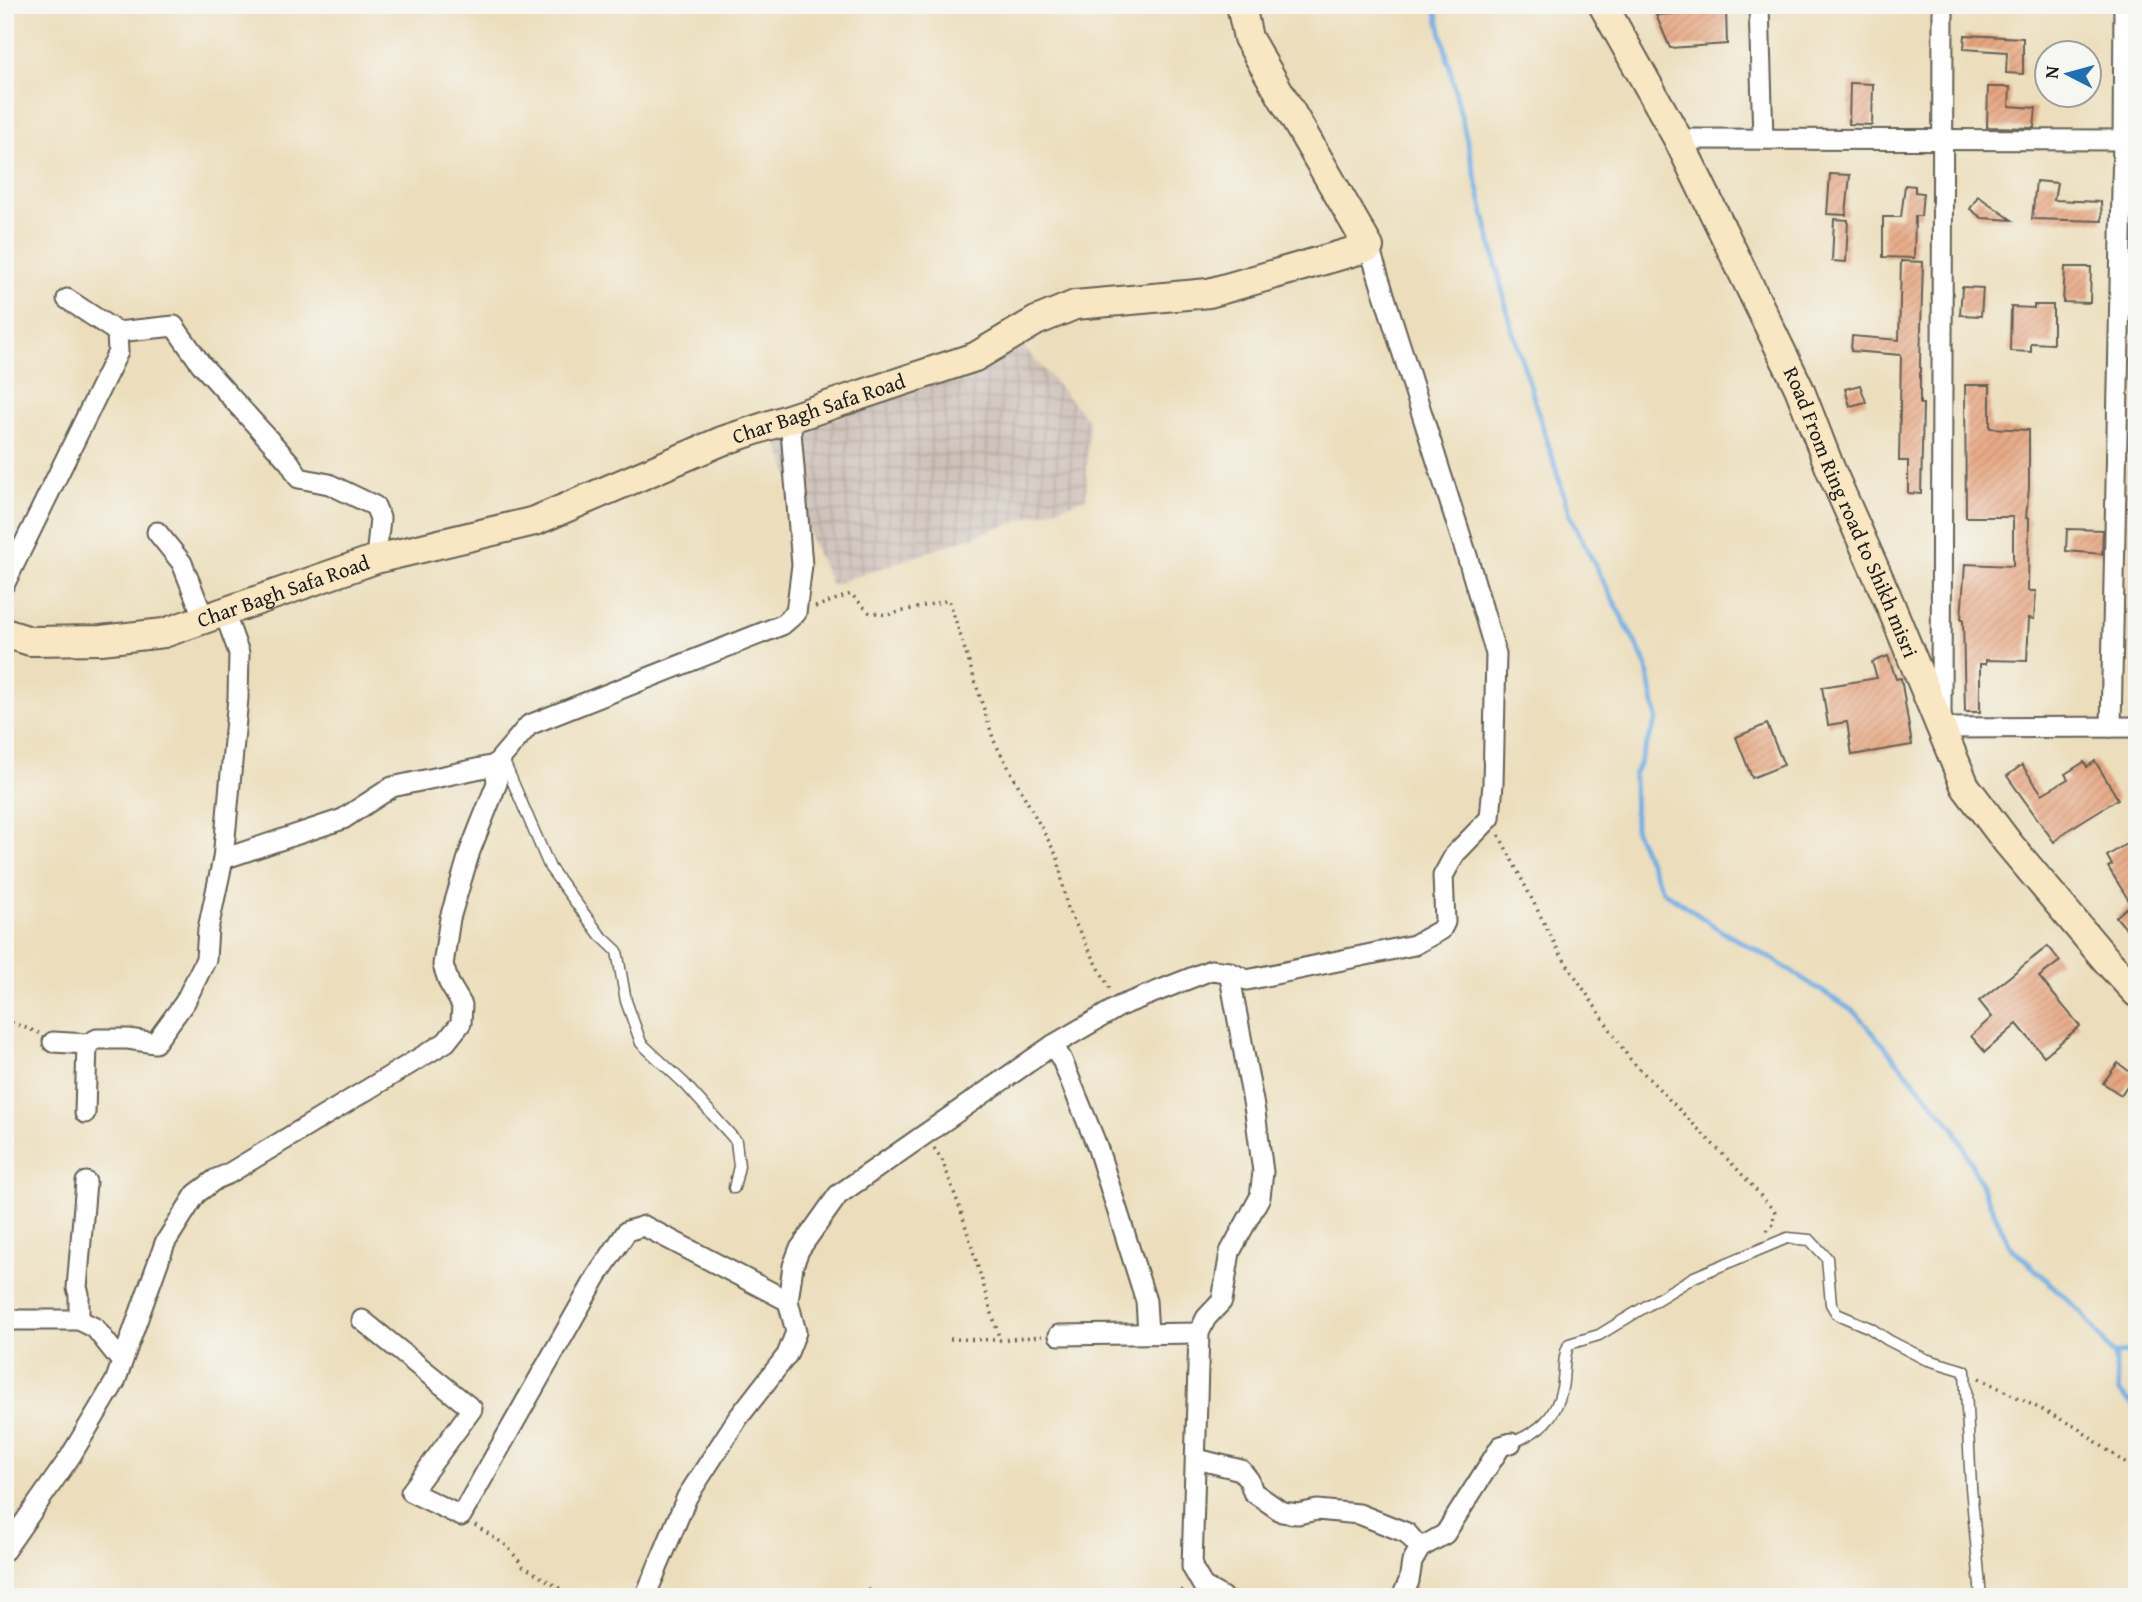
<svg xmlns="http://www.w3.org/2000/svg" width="2142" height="1602" font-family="'Gentium Book Plus',serif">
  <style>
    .industrial { fill: url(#industrial-grid) }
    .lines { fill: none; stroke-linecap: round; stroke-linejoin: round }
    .stream { stroke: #71ade3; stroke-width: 5 }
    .building { fill: url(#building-hatch) }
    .lane-casing { stroke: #656054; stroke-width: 13 }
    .street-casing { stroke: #656054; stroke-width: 23 }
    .secondary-casing { stroke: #656054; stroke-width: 32 }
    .path { stroke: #656054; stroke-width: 3.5; stroke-dasharray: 2 5; stroke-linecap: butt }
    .lane { stroke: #fff; stroke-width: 10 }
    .street { stroke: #fff; stroke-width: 19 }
    .secondary { stroke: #f9e7c3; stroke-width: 28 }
    .labels { text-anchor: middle; stroke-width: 7; stroke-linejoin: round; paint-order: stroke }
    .street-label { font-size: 21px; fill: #1c1c1c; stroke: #f6f6f2 }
  </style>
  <defs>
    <pattern id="industrial-grid" width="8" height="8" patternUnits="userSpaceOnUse" patternTransform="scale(1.75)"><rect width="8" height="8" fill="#cec1b9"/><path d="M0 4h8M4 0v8" fill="none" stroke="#b0a59e"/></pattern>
    <pattern id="building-hatch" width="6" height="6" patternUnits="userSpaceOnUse" patternTransform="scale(1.75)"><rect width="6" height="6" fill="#e6a580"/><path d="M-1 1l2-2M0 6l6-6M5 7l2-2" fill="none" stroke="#c58d6e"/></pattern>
  </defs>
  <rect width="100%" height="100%" fill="#f6f6f2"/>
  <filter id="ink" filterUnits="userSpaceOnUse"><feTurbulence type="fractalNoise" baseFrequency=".0143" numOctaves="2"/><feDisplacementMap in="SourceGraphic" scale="14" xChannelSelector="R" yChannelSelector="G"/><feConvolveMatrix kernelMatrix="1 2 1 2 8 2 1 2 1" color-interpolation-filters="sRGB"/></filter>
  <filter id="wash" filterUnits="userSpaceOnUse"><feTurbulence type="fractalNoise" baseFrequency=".00686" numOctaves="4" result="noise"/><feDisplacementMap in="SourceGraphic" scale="28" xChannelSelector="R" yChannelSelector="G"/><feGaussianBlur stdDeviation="1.57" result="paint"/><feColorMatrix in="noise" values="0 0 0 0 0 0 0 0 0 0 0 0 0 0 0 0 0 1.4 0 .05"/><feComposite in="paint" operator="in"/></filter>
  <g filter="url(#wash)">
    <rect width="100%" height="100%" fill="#ecdebc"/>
    <path class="industrial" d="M1022,345L1089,421L1086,498L831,585L809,536L777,441Z"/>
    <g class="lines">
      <g class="stream">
        <path d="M1435,5L1508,315L1571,518L1646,664L1657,719L1634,776L1635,831L1662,890L1723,932L1772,959L1856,1013L1955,1129L2010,1246L2081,1312L2114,1355L2119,1392L2137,1409"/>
        <path d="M2114,1355L2137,1349"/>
      </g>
    </g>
    <g id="blocks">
      <g class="building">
        <path d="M1726,10L1727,44L1670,48L1656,15Z"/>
        <path d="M1965,35L2023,38V74L2006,73L2007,52L1964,49Z"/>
        <path d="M1850,83L1873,84L1872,125L1849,124Z"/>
        <path d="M1988,87H2010L2009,106L2036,108L2034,128L1987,127Z"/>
        <path d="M1830,174L1850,175L1846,215L1827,214Z"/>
        <path d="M2036,181L2057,183L2054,200L2101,202L2102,221L2032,219Z"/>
        <path d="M1905,185L1915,186V192L1923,193L1921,216H1915L1914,258L1883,257V217H1901Z"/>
        <path d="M1978,196L2012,220L1982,218L1970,209Z"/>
        <path d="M1834,219L1848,220L1846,262L1832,261Z"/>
        <path d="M1901,261L1923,262L1920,362V404H1923L1921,494L1908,493V461H1899L1901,355L1851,351L1852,336L1899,340Z"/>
        <path d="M2065,267H2091L2090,303L2063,302Z"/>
        <path d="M1962,287L1983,288L1981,316L1960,315Z"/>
        <path d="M2034,305H2053V344L2031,343V352L2010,351L2011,307L2034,308Z"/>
        <path d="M1860,385L1866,402L1850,406L1845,389Z"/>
        <path d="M1965,385H1990V428L2029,430V488L2026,518H2029L2028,591H2036L2034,619L2029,618L2027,661L1986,660V664H1980V712H1965L1963,619H1961L1965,564L2013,566V517H1966Z"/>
        <path d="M2067,529L2103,530L2102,554L2066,551Z"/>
        <path d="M1888,656L1896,679L1901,678L1912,745L1852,755L1847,722L1828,725L1822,687L1877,678L1872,662Z"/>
        <path d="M1767,724L1784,765L1752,778L1736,737Z"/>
        <path d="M2095,761L2118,799L2068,830L2054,842L2007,776L2022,765L2042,794L2068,779L2065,774L2084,762L2087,767Z"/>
        <path d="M2137,837V941L2116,917L2131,904L2108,867L2112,865L2107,856Z"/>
        <path d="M2048,946L2060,961L2039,977L2080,1026L2044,1056L2017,1024L1985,1052L1971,1036L1992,1017L1979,1001Z"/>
        <path d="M2118,1063L2134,1075L2121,1095L2103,1083Z"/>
      </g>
    </g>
  </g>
  <g filter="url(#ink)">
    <use href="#blocks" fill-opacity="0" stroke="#656054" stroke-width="2"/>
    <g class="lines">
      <defs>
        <g id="lane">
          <path d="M502,757L550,868L600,935L617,951L626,1001L641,1043L685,1084L736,1141L739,1166L734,1188"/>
          <path d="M1511,1443C1538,1432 1556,1419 1562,1388C1565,1373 1562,1358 1569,1344L1599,1335L1694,1277L1787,1238L1810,1240L1827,1258L1831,1304L1837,1314L1870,1328L1888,1340L1925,1359L1965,1371L1971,1487L1981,1597"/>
        </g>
        <g id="street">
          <path d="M1759,5L1763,139"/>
          <path d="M1943,5L1941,728L2137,727"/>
          <path d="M1678,139L2137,140"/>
          <path d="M67,299L117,332L174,326L201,364L290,463L299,478L329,484L375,506L380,518L376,559"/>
          <path d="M157,532L182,563L204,619"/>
          <path d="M5,583L118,352L117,332"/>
          <path d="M2111,727L2123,140L2124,5"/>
          <path d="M223,859L343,819L392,787L495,765L529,725L782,625L796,613L802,565L790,419"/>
          <path d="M53,1042L87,1044L97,1039H128L155,1043L185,1002L206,959L208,929L223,859L238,698L239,653L224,612"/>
          <path d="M1053,1045L1062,1060L1097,1146L1146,1301L1148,1333"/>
          <path d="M85,1113L87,1044"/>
          <path d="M5,1320H79L95,1328L122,1362"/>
          <path d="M79,1320V1294L77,1288L86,1182"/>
          <path d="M362,1320L472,1409L411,1492L461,1516L597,1276L627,1231L644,1226L788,1301"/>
          <path d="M1059,1335L1199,1333"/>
          <path d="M1197,1459L1241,1470L1249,1480L1253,1492L1282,1512L1298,1514L1317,1510L1359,1514L1407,1533L1420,1548"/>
          <path d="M5,1550L70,1457L115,1382L165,1243L196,1194L216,1179L228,1174L446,1042L461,1023L462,1005L449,983L443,965L450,918L470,851L497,783L495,765"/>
          <path d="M645,1597L687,1497L738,1418L787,1355L796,1332L788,1301L793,1266L799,1250L838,1195L1053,1045L1120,1006L1211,970L1229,972L1247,980L1414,945L1441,930L1445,922L1443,876L1455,854L1490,818L1493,784L1496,654L1468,559L1369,247"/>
          <path d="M1222,1597L1203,1586L1192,1567L1199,1333L1206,1318L1222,1301L1230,1252L1260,1197L1263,1172L1255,1112L1229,972"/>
          <path d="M1402,1597L1409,1581L1412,1562L1420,1548L1445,1534L1501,1446L1511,1443"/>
        </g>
        <g id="secondary">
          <path id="s1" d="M1603,5L1678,139L1799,388L1830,468L1887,597L1965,786L2008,843L2108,962L2137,993"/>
          <path id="s2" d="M5,633L30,641L101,640L164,633L376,559L535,521L722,441L975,357L1036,321L1075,305L1209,293L1369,247L1248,38L1241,5"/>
        </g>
      </defs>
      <use href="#lane" class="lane-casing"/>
      <use href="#street" class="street-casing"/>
      <use href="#secondary" class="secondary-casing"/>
      <g class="path">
        <path d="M815,607L851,594L869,612L887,615L949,600L994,741L1058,858L1067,908L1110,989"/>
        <path d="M1499,835L1559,952L1629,1058L1739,1171L1775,1212L1772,1225L1766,1232"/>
        <path d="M5,1020L39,1033"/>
        <path d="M934,1148L942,1160L961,1211L1000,1340"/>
        <path d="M950,1339L1000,1340L1042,1336"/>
        <path d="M1979,1378L2076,1427L2137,1472"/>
        <path d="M475,1525L507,1546L523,1566L574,1597"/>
        <path d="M701,1597H712"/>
        <path d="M856,1597L869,1590L890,1597"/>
        <path d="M1178,1597L1182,1590L1186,1589"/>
      </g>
      <use href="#lane" class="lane"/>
      <use href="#street" class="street"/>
      <use href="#secondary" class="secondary"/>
    </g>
  </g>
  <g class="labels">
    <g class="street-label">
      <text dy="7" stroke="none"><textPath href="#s2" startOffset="854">Char Bagh Safa Road</textPath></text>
      <text dy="7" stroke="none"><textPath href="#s1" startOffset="565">Road From Ring road to Shikh misri</textPath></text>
      <text dy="7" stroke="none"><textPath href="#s2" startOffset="287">Char Bagh Safa Road</textPath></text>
    </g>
  </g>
  <rect width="2142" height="1602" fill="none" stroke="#f6f6f2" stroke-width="28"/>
  <g transform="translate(2068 74) rotate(276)"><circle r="33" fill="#f6f6f2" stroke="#9f9f9c" stroke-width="2"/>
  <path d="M0-5L12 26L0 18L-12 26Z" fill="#1f6fb2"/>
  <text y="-10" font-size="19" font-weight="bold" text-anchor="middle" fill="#1c1c1c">N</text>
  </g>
</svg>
